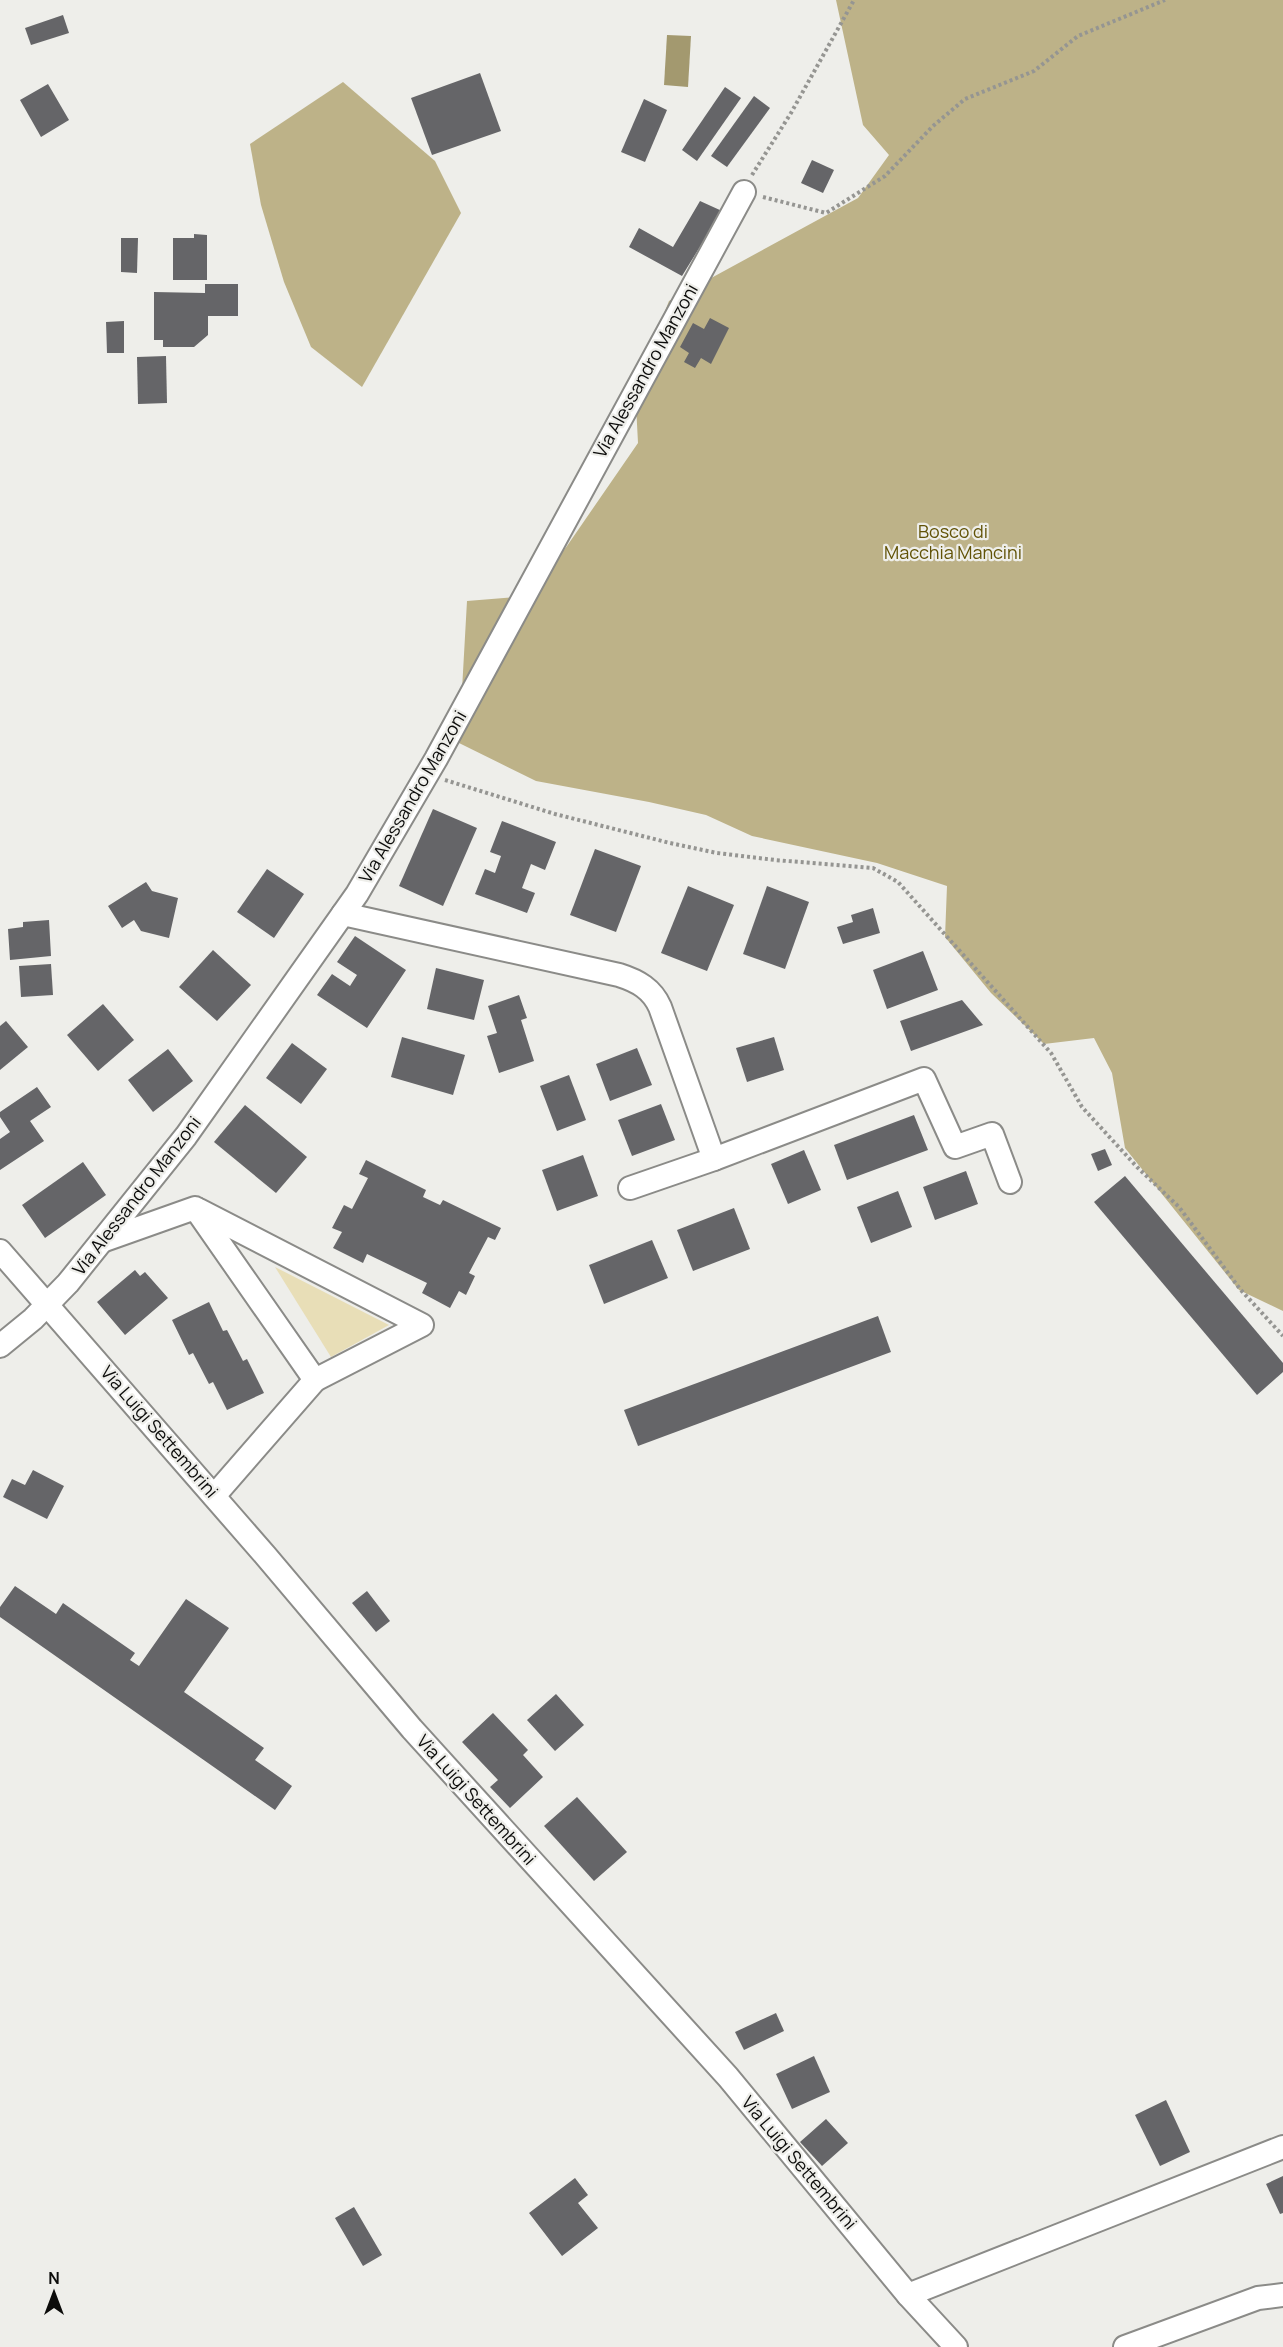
<svg xmlns="http://www.w3.org/2000/svg" width="1283" height="2347" font-family="Manrope,sans-serif">
  <style>
    .green { fill: #e8deb7 }
    .forest { fill: #bdb288 }
    .water { fill: #a3996f }
    .building { fill: #656568 }
    .lines { fill: none; stroke-linecap: round; stroke-linejoin: round }
    .minor-casing { stroke: #8b8b88; stroke-width: 26 }
    .path { stroke: #959592; stroke-width: 4; stroke-dasharray: 3 3; stroke-linecap: butt }
    .minor { stroke: #fff; stroke-width: 22 }
    .labels { text-anchor: middle; stroke-width: 4.5; stroke-linejoin: round; paint-order: stroke }
    .street-label { font-size: 18px; fill: #0c0c0b; stroke: #eeeeea }
    .park-label { font-size: 18px; fill: #615206; stroke: #eeeeea }
  </style>
  <rect width="100%" height="100%" fill="#eeeeea"/>
  <path class="green" d="M275,1267L389,1325L331,1357Z"/>
  <g class="forest">
    <path d="M836,0H1283V1311L1239,1290L1125,1148L1112,1073L1094,1038L1044,1044L991,993L945,937L947,886L877,863L752,836L706,815L649,802L536,781L459,743L467,601L527,596L567,546L638,443L635,386L669,301L858,198L889,155L863,125Z"/>
    <path d="M343,82L435,161L461,213L362,387L311,347L284,282L261,205L250,144Z"/>
  </g>
  <path class="water" d="M667,35L691,36L688,87L664,85Z"/>
  <g class="building">
    <path d="M63,15L69,33L31,45L25,28Z"/>
    <path d="M480,73L501,131L432,155L411,98Z"/>
    <path d="M48,84L69,120L41,137L20,100Z"/>
    <path d="M725,87L741,98L697,161L682,150Z"/>
    <path d="M754,96L770,108L727,167L711,156Z"/>
    <path d="M644,99L667,110L645,162L621,152Z"/>
    <path d="M812,160L834,170L823,193L801,183Z"/>
    <path d="M700,201L722,211L682,276L629,247L639,228L673,247Z"/>
    <path d="M194,234L207,235V280H173V238H194Z"/>
    <path d="M121,238H138L137,273L121,272Z"/>
    <path d="M205,284H238V316H208V335L194,347H163V340H154V292L205,293Z"/>
    <path d="M710,318L729,328L711,364L701,358L695,368L684,362L689,353L680,347L693,323L704,329Z"/>
    <path d="M124,321V353H107L106,322Z"/>
    <path d="M166,356L167,403L138,404L137,357Z"/>
    <path d="M433,809L477,828L443,906L399,886Z"/>
    <path d="M502,821L556,842L545,870L531,864L522,888L535,893L527,913L475,894L485,869L495,873L501,856L490,852Z"/>
    <path d="M595,849L641,866L616,932L570,915Z"/>
    <path d="M267,869L304,894L274,938L237,912Z"/>
    <path d="M146,882L152,891L178,898L169,938L141,931L134,920L122,928L108,906Z"/>
    <path d="M688,886L734,905L707,971L661,953Z"/>
    <path d="M767,886L809,902L785,969L743,954Z"/>
    <path d="M873,908L880,933L843,944L837,927L853,922L851,915Z"/>
    <path d="M49,920L51,956L10,960L8,929L23,927V922Z"/>
    <path d="M355,936L406,970L367,1028L317,995L332,974L350,986L357,975L337,962Z"/>
    <path d="M213,950L251,985L217,1021L179,987Z"/>
    <path d="M923,951L938,990L887,1009L873,970Z"/>
    <path d="M51,964L53,995L21,997L19,966Z"/>
    <path d="M436,968L484,980L474,1020L427,1009Z"/>
    <path d="M519,995L527,1018L521,1020L534,1061L499,1073L487,1036L497,1033L488,1006Z"/>
    <path d="M962,1000L983,1025L911,1051L900,1021Z"/>
    <path d="M103,1004L134,1040L98,1071L67,1035Z"/>
    <path d="M6,1021L28,1047L0,1070V1026Z"/>
    <path d="M402,1037L465,1055L453,1095L391,1077Z"/>
    <path d="M774,1037L784,1070L747,1082L736,1048Z"/>
    <path d="M292,1043L327,1069L301,1104L266,1078Z"/>
    <path d="M637,1048L652,1085L610,1101L596,1064Z"/>
    <path d="M168,1049L193,1081L153,1112L128,1080Z"/>
    <path d="M569,1075L586,1120L557,1131L540,1086Z"/>
    <path d="M37,1087L51,1107L30,1121L44,1141L0,1170V1139L10,1132L0,1117V1112Z"/>
    <path d="M661,1104L675,1140L632,1156L618,1120Z"/>
    <path d="M245,1105L307,1157L276,1193L214,1142Z"/>
    <path d="M914,1115L928,1150L847,1180L834,1145Z"/>
    <path d="M1105,1149L1112,1165L1098,1171L1091,1154Z"/>
    <path d="M804,1150L821,1190L788,1204L771,1164Z"/>
    <path d="M583,1155L598,1196L557,1211L542,1170Z"/>
    <path d="M366,1160L426,1190L423,1197L440,1205L443,1200L501,1228L495,1240L488,1237L469,1273L475,1276L466,1295L459,1291L450,1308L422,1293L427,1283L367,1254L363,1263L333,1248L342,1232L332,1228L344,1205L352,1209L368,1178L359,1174Z"/>
    <path d="M83,1162L106,1195L45,1238L22,1205Z"/>
    <path d="M966,1171L978,1204L935,1220L923,1187Z"/>
    <path d="M1125,1176L1283,1363V1372L1257,1395L1094,1202Z"/>
    <path d="M898,1191L912,1227L871,1243L857,1207Z"/>
    <path d="M734,1208L750,1249L693,1271L677,1230Z"/>
    <path d="M652,1240L668,1278L604,1304L589,1265Z"/>
    <path d="M135,1270L140,1276L145,1272L168,1298L125,1335L97,1302Z"/>
    <path d="M209,1302L223,1331L227,1330L243,1361L247,1359L264,1393L227,1410L213,1382L209,1384L193,1353L189,1355L172,1320Z"/>
    <path d="M878,1316L891,1352L638,1446L624,1410Z"/>
    <path d="M33,1470L64,1486L47,1519L3,1497L12,1479L25,1485Z"/>
    <path d="M15,1586L56,1614L63,1603L135,1653L130,1660L139,1666L186,1599L229,1628L184,1692L264,1748L255,1760L292,1786L275,1810L0,1617V1607Z"/>
    <path d="M367,1591L390,1621L376,1632L352,1603Z"/>
    <path d="M556,1694L584,1725L555,1751L527,1720Z"/>
    <path d="M493,1713L528,1750L523,1755L543,1777L510,1808L490,1787L498,1780L462,1742Z"/>
    <path d="M577,1797L627,1852L594,1881L544,1826Z"/>
    <path d="M776,2013L784,2031L744,2050L735,2032Z"/>
    <path d="M814,2056L830,2092L792,2109L776,2074Z"/>
    <path d="M1166,2100L1190,2152L1160,2166L1135,2115Z"/>
    <path d="M826,2119L848,2143L822,2166L800,2142Z"/>
    <path d="M1283,2176V2213L1280,2214L1266,2184Z"/>
    <path d="M575,2178L588,2195L578,2203L598,2228L562,2256L529,2213Z"/>
    <path d="M354,2207L382,2255L363,2266L335,2218Z"/>
  </g>
  <g class="lines">
    <defs>
      <g id="minor">
        <path d="M343,914L619,975C638,981 652,989 660,1007L714,1159"/>
        <path d="M630,1188L714,1159L924,1079L955,1147L992,1134L1010,1182"/>
        <path d="M199,1210L422,1325L315,1380"/>
        <path d="M102,1241L195,1208L315,1380L214,1496"/>
        <path d="M0,1251L265,1555L412,1729L728,2077L908,2295L956,2347"/>
        <path d="M0,1346L33,1319L68,1283L186,1136L357,894L436,759L744,192"/>
        <path d="M908,2295L1283,2147"/>
        <path d="M1125,2347L1258,2298L1283,2295"/>
      </g>
    </defs>
    <use href="#minor" class="minor-casing"/>
    <g class="path">
      <path d="M752,175L791,113L854,0"/>
      <path d="M763,197L826,213L885,176L933,126L965,99L1034,71L1078,36L1165,0"/>
      <path d="M445,780L555,814L670,843L717,853L775,860L873,868L898,882L1051,1053L1082,1107L1137,1167L1179,1207L1240,1289L1283,1336"/>
    </g>
    <use href="#minor" class="minor"/>
  </g>
  <g class="labels">
    <g class="street-label">
      <text transform="translate(646 371) rotate(-61)" y="6">Via Alessandro Manzoni</text>
      <text transform="translate(413 797) rotate(-60)" y="6">Via Alessandro Manzoni</text>
      <text transform="translate(137 1196) rotate(-52)" y="6">Via Alessandro Manzoni</text>
      <text transform="translate(159 1432) rotate(49)" y="6">Via Luigi Settembrini</text>
      <text transform="translate(476 1800) rotate(48)" y="6">Via Luigi Settembrini</text>
      <text transform="translate(799 2163) rotate(50)" y="6">Via Luigi Settembrini</text>
    </g>
    <g class="park-label">
      <text x="953" y="538">Bosco di<tspan x="953" dy="21">Macchia Mancini</tspan></text>
    </g>
  </g>
  <g transform="translate(54 2293)" stroke="#eeeeea" stroke-width="4.5" paint-order="stroke">
  <path d="M0-4.5L10 22L0 15L-10 22Z" fill="#0c0c0b"/>
  <text y="-9" font-size="16" font-weight="bold" text-anchor="middle" fill="#0c0c0b">N</text>
  </g>
</svg>
